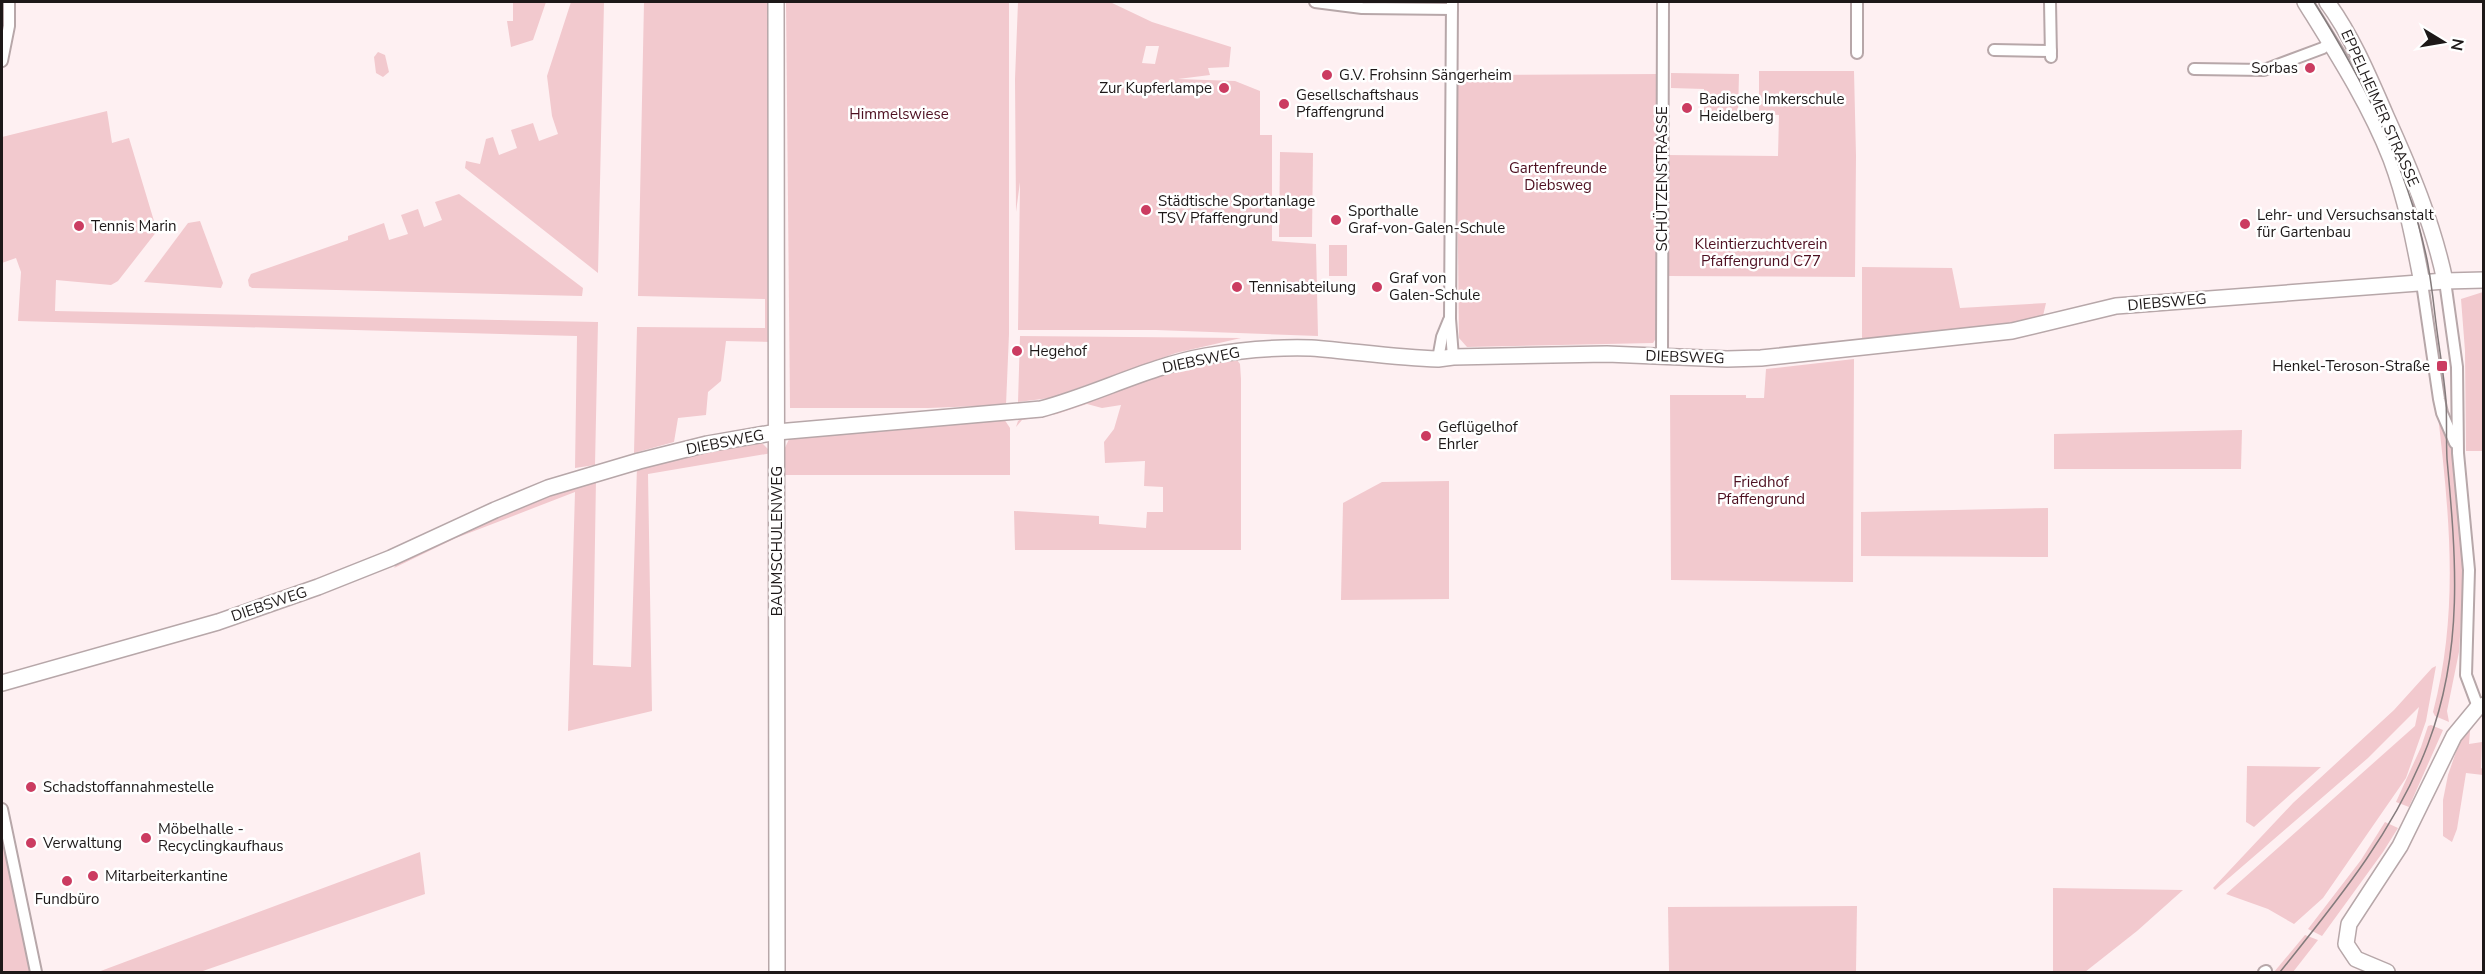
<svg xmlns="http://www.w3.org/2000/svg" width="2485" height="974" font-family="'Nunito Sans',sans-serif">
  <style>
    .green { fill: #f2c9ce; fill-rule: evenodd }
    .lines { fill: none; stroke-linecap: round; stroke-linejoin: round }
    .street-casing { stroke: #b7a7a9; stroke-width: 14 }
    .secondary-casing { stroke: #b7a7a9; stroke-width: 18 }
    .street { stroke: #fff; stroke-width: 10 }
    .secondary { stroke: #fff; stroke-width: 15 }
    .tram { stroke: #847b7c; stroke-width: 1.5 }
    .poi-dot { fill: #cb3c61; stroke: #fff; stroke-width: 2 }
    .labels { text-anchor: middle; stroke-width: 5; stroke-linejoin: round; paint-order: stroke }
    .poi-label { font-size: 15px; fill: #1d1818; stroke: #fff; text-anchor: start }
    .street-label { font-size: 15px; fill: #1d1818; stroke: #fff }
    .park-label { font-size: 15px; fill: #4e1021; stroke: #fff }
  </style>
  <rect width="100%" height="100%" fill="#fef0f2"/>
  <g class="green">
    <path d="M513,2H546L533,40L511,47L507,21H513Z"/>
    <path d="M571,2H604L598,273L465,168L466,161L480,164L486,139L493,137L499,155L517,148L511,130L533,123L539,141L558,134L552,116L547,76Z"/>
    <path d="M644,2H773V342L726,341L721,381L708,392L706,415L678,418L674,442L634,453L637,327L765,328V299L638,296Z"/>
    <path d="M786,2H1009V334L1006,405L928,408H790Z"/>
    <path d="M1018,2H1110L1152,22L1231,47L1229,67L1208,68L1210,75L1178,79L1235,81L1260,91V135H1272V241L1316,244L1318,336L1156,330H1018L1020,182L1016,212L1015,79ZM1146,46H1159L1155,64L1142,63Z"/>
    <path d="M378,52L385,55L389,72L383,77L376,73L374,57Z"/>
    <path d="M1759,71H1854L1856,156L1855,277L1668,276L1667,155L1778,156L1779,115L1759,114Z"/>
    <path d="M1671,73L1739,74L1738,115L1704,114V89L1671,88Z"/>
    <path d="M1659,74V334L1653,343L1467,347L1459,338L1456,75Z"/>
    <path d="M107,111L112,143L129,138L157,231L118,281L111,285L56,280L55,311L598,322L595,465L575,468L577,336L18,321L21,272L16,258L2,263V137Z"/>
    <path d="M1280,152L1313,153L1312,237H1279Z"/>
    <path d="M459,194L583,288L582,296L252,288L249,286L248,280L251,274L348,240V236L384,223L389,240L408,234L401,215L418,209L424,227L442,220L435,202Z"/>
    <path d="M200,221L223,283L221,288L144,282L188,223Z"/>
    <rect x="1329" y="245" width="18" height="31"/>
    <path d="M1862,267L1952,268L1960,308L2046,303L2043,316L2039,321L1862,343Z"/>
    <path d="M2483,292V451H2466L2465,351L2461,299Z"/>
    <path d="M1020,336L1241,338L1176,353L1050,398L1018,402Z"/>
    <path d="M1234,356L1240,364L1241,379V550H1015L1014,511L1099,516V524L1146,528L1147,512H1163V487L1144,486L1145,461L1105,463L1104,442L1114,429L1121,405L1102,408L1087,404L1057,414L1022,420L1016,427L1018,421L1023,416L1174,368Z"/>
    <path d="M1854,359L1853,582L1671,580L1670,395H1746V398H1764L1766,369Z"/>
    <path d="M2437,407L2448,433L2454,458L2464,569L2459,652L2447,711L2449,722L2435,716L2433,712C2460,609 2449,511 2437,407Z"/>
    <path d="M1004,419L1010,428V475H784V450L790,437Z"/>
    <path d="M2242,430L2241,469H2054V434Z"/>
    <path d="M753,442L762,443L772,453L648,474L652,711L568,731L575,492L456,538L394,568L399,561L547,493L596,478L593,665L631,667L637,466Z"/>
    <path d="M1449,481V599L1341,600L1343,503L1382,482Z"/>
    <path d="M2048,508V557L1861,556V512Z"/>
    <path d="M2436,666L2426,721L2406,778L2323,898L2294,924L2268,909L2226,894L2415,726L2419,707L2368,758L2215,890L2213,888L2293,803L2394,710L2432,668Z"/>
    <path d="M2471,718L2469,744L2482,742L2481,768L2483,769V775L2466,773L2457,829L2452,842L2443,836V800L2448,775L2467,720Z"/>
    <path d="M2431,725L2443,730L2409,807L2396,802L2421,747L2428,726Z"/>
    <path d="M2247,766L2321,767L2254,827L2246,822Z"/>
    <path d="M2385,822L2398,828L2383,852L2322,936L2308,929L2361,860Z"/>
    <path d="M2,834L32,972H2Z"/>
    <path d="M420,852L425,894L200,972H98Z"/>
    <path d="M2053,888L2183,890L2137,931L2085,972H2053Z"/>
    <path d="M1857,906L1856,972H1669L1668,907Z"/>
    <path d="M2305,935L2318,940L2293,972H2274Z"/>
  </g>
  <g class="lines">
    <defs>
      <g id="street">
        <path d="M1315,2L1362,8L1452,9"/>
        <path d="M1452,2L1450,319L1453,357"/>
        <path d="M2050,2L2051,57"/>
        <path d="M1994,50L2051,51"/>
        <path d="M1857,53V2"/>
        <path d="M2,61L9,26V2"/>
        <path d="M2194,69L2264,70L2323,48L2330,42"/>
        <path d="M2445,281L2457,367L2458,453L2469,570L2466,675L2478,707"/>
        <path d="M2422,283L2439,399L2442,413L2455,443"/>
        <path d="M1662,356L1663,2"/>
        <path d="M1438,359L1442,337L1449,320"/>
        <path d="M2,809L36,972"/>
        <path d="M2264,972L2266,971"/>
      </g>
      <g id="secondary">
        <path d="M776,2L777,972"/>
        <path d="M2305,2C2336,52 2369,103 2391,159C2406,199 2414,241 2422,283"/>
        <path d="M2327,2C2352,36 2369,77 2386,116C2410,169 2433,223 2445,281"/>
        <path d="M2,683L218,622L318,587L391,558L495,510L548,488L639,461L707,444L777,432L1041,409C1097,394 1149,366 1206,356C1240,350 1276,347 1311,348C1353,351 1395,358 1438,359L1453,357L1607,354L1727,359L1761,358L2012,331L2116,306L2445,281L2484,280"/>
        <path d="M2387,972L2356,959L2346,944L2349,924L2400,846L2454,736L2478,707L2484,705"/>
      </g>
    </defs>
    <use href="#street" class="street-casing"/>
    <use href="#secondary" class="secondary-casing"/>
    <use href="#street" class="street"/>
    <use href="#secondary" class="secondary"/>
    <path class="tram" d="M2280,972C2337,901 2395,831 2428,744C2464,649 2456,557 2447,459C2446,439 2447,420 2446,401C2444,375 2439,348 2436,323C2433,300 2431,277 2426,255C2406,164 2363,80 2314,2"/>
  </g>
  <g class="poi-dot">
    <circle cx="2310" cy="68" r="6"/>
    <circle cx="1327" cy="75" r="6"/>
    <circle cx="1224" cy="88" r="6"/>
    <circle cx="1284" cy="104" r="6"/>
    <circle cx="1687" cy="108" r="6"/>
    <circle cx="1146" cy="210" r="6"/>
    <circle cx="1336" cy="220" r="6"/>
    <circle cx="2245" cy="224" r="6"/>
    <circle cx="79" cy="226" r="6"/>
    <circle cx="1237" cy="287" r="6"/>
    <circle cx="1377" cy="287" r="6"/>
    <circle cx="1017" cy="351" r="6"/>
    <rect x="2436" y="360" width="12" height="12" rx="3"/>
    <circle cx="1426" cy="436" r="6"/>
    <circle cx="31" cy="787" r="6"/>
    <circle cx="146" cy="838" r="6"/>
    <circle cx="31" cy="843" r="6"/>
    <circle cx="93" cy="876" r="6"/>
    <circle cx="67" cy="881" r="6"/>
  </g>
  <g class="labels">
    <g class="poi-label">
      <text x="2298" y="73" text-anchor="end">Sorbas</text>
      <text x="1339" y="80">G.V. Frohsinn Sängerheim</text>
      <text x="1212" y="93" text-anchor="end">Zur Kupferlampe</text>
      <text x="1296" y="100">Gesellschaftshaus<tspan x="1296" dy="17">Pfaffengrund</tspan></text>
      <text x="1699" y="104">Badische Imkerschule<tspan x="1699" dy="17">Heidelberg</tspan></text>
      <text x="1158" y="206">Städtische Sportanlage<tspan x="1158" dy="17">TSV Pfaffengrund</tspan></text>
      <text x="1348" y="216">Sporthalle<tspan x="1348" dy="17">Graf-von-Galen-Schule</tspan></text>
      <text x="2257" y="220">Lehr- und Versuchsanstalt<tspan x="2257" dy="17">für Gartenbau</tspan></text>
      <text x="91" y="231">Tennis Marin</text>
      <text x="1389" y="283">Graf von<tspan x="1389" dy="17">Galen-Schule</tspan></text>
      <text x="1249" y="292">Tennisabteilung</text>
      <text x="1029" y="356">Hegehof</text>
      <text x="2430" y="371" text-anchor="end">Henkel-Teroson-Straße</text>
      <text x="1438" y="432">Geflügelhof<tspan x="1438" dy="17">Ehrler</tspan></text>
      <text x="43" y="792">Schadstoffannahmestelle</text>
      <text x="158" y="834">Möbelhalle -<tspan x="158" dy="17">Recyclingkaufhaus</tspan></text>
      <text x="43" y="848">Verwaltung</text>
      <text x="105" y="881">Mitarbeiterkantine</text>
      <text x="67" y="904" text-anchor="middle">Fundbüro</text>
    </g>
    <g class="street-label">
      <text transform="translate(2380 108) rotate(66)" y="5">EPPELHEIMER STRASSE</text>
      <text transform="translate(1662 179) rotate(-90)" y="5">SCHÜTZENSTRASSE</text>
      <text transform="translate(2167 302) rotate(-5)" y="5">DIEBSWEG</text>
      <text transform="translate(1685 357) rotate(2)" y="5">DIEBSWEG</text>
      <text transform="translate(1201 360) rotate(-12)" y="5">DIEBSWEG</text>
      <text transform="translate(725 442) rotate(-11)" y="5">DIEBSWEG</text>
      <text transform="translate(777 541) rotate(-90)" y="5">BAUMSCHULENWEG</text>
      <text transform="translate(269 604) rotate(-19)" y="5">DIEBSWEG</text>
    </g>
    <g class="park-label">
      <text x="899" y="119">Himmelswiese</text>
      <text x="1558" y="173">Gartenfreunde<tspan x="1558" dy="17">Diebsweg</tspan></text>
      <text x="1761" y="249">Kleintierzuchtverein<tspan x="1761" dy="17">Pfaffengrund C77</tspan></text>
      <text x="1761" y="487">Friedhof<tspan x="1761" dy="17">Pfaffengrund</tspan></text>
    </g>
  </g>
  <rect width="2485" height="974" fill="none" stroke="#1d1818" stroke-width="6"/>
  <g transform="translate(2443 42) rotate(101)" stroke="#ffffff" stroke-width="4.5" paint-order="stroke">
  <path d="M0-4.5L10 22L0 15L-10 22Z" fill="#1d1818"/>
  <text y="-9" font-size="16" font-weight="bold" text-anchor="middle" fill="#1d1818">N</text>
  </g>
</svg>
